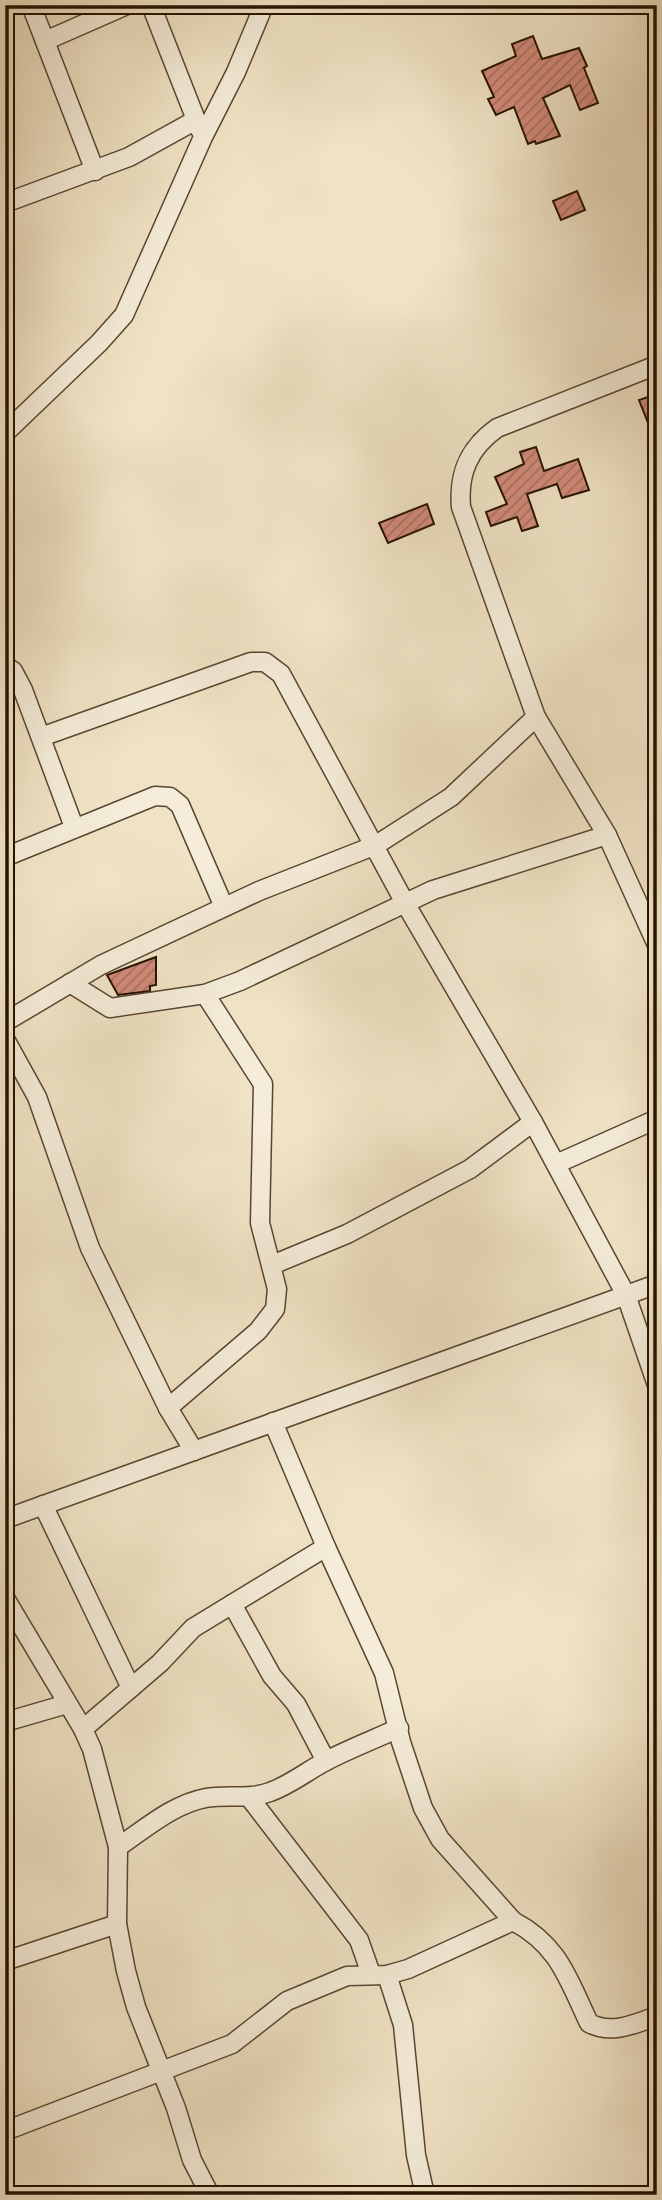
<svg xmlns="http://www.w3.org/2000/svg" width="662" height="2200" font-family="'IM FELL Double Pica',serif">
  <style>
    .building { fill: url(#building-hatch); stroke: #251200; stroke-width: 2 }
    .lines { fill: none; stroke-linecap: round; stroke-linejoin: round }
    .minor-casing { stroke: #584631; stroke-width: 21 }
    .minor { stroke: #f5edd9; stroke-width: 18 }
  </style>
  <defs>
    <pattern id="building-hatch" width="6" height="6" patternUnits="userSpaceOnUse" patternTransform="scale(1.75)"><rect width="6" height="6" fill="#d38b7a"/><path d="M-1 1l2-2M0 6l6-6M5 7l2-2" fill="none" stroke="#ab7062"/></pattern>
  </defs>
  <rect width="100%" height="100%" fill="#f0e3c5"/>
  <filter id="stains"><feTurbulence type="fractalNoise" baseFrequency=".00286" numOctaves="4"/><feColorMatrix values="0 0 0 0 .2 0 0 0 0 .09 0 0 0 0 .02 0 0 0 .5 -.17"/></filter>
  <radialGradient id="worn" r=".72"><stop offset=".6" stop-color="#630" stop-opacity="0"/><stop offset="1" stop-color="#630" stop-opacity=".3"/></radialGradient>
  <g class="building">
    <path d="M533,36L542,59L579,48L587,66L584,68L598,103L580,110L570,85L543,98L560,136L536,144L535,141L528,144L514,107L496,115L488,99L494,97L482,71L516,56L512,44Z"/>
    <path d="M577,191L585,210L561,220L553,201Z"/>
    <path d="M657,394V442L656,443L639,400Z"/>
    <path d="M536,447L544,471L578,459L589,490L562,498L557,484L527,494L538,526L522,531L517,517L491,526L486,512L507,504L495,477L524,464L520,452Z"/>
    <path d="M427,504L434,524L388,543L379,523Z"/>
    <path d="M156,957V985L150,986V991L118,995L107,975Z"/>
  </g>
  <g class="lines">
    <defs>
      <g id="minor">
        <path d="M31,5L95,171"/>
        <path d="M151,5L200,130"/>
        <path d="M45,41L127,5"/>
        <path d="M5,203L129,157L196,120"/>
        <path d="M5,433L99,343L124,315L203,137L236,72L264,5"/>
        <path d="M5,666L13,671L23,690L74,827"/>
        <path d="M536,717L607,835L657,945"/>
        <path d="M41,737L251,662H265L281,674L405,903L533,1122L626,1295L657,1385"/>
        <path d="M5,857L155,796L170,797L180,805L224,907"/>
        <path d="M70,983L110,1008L205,994L240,981L433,890L607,835"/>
        <path d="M5,1022L101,965L259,891L376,845L451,797L536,717L461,507C458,473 469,448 497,428L657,365"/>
        <path d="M5,1039L37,1097L90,1248L168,1408L194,1451"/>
        <path d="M556,1164L657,1119"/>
        <path d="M272,1265L347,1234L470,1169L533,1122"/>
        <path d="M168,1408L258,1331L275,1309L277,1289L260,1223L263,1084L205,994"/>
        <path d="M273,1422L326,1547L384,1673L401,1742L423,1808L440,1839L513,1921C559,1945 568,1979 589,2023C611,2035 635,2024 657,2016"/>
        <path d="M43,1505L131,1688"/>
        <path d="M5,1519L657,1284"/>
        <path d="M5,1598L83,1729L92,1749L118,1847L117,1924L126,1971L136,2007L176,2108L192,2160L210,2195"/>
        <path d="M232,1604L272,1676L296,1704L326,1761"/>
        <path d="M5,1722L67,1704"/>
        <path d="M83,1729L160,1663L193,1628L326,1547"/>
        <path d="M249,1797L359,1940L371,1974"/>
        <path d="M118,1847C145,1829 173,1804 206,1798C227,1794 249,1800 270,1792C290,1785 307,1771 326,1761C349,1749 375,1739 399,1728"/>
        <path d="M5,1961L117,1924"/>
        <path d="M387,1975L403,2025L416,2155L425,2195"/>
        <path d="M5,2131L232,2044L287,2001L347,1976L387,1975L408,1969L513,1921"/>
      </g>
    </defs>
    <use href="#minor" class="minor-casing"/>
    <use href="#minor" class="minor"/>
  </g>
  <rect width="662" height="2200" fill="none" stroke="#f0e3c5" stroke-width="28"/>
  <rect x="7" y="7" width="648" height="2186" fill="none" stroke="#251200" stroke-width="3.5"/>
  <rect x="14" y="14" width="634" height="2172" fill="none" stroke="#251200" stroke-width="2"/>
  <rect width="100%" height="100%" filter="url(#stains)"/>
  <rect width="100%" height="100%" fill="url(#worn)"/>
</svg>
